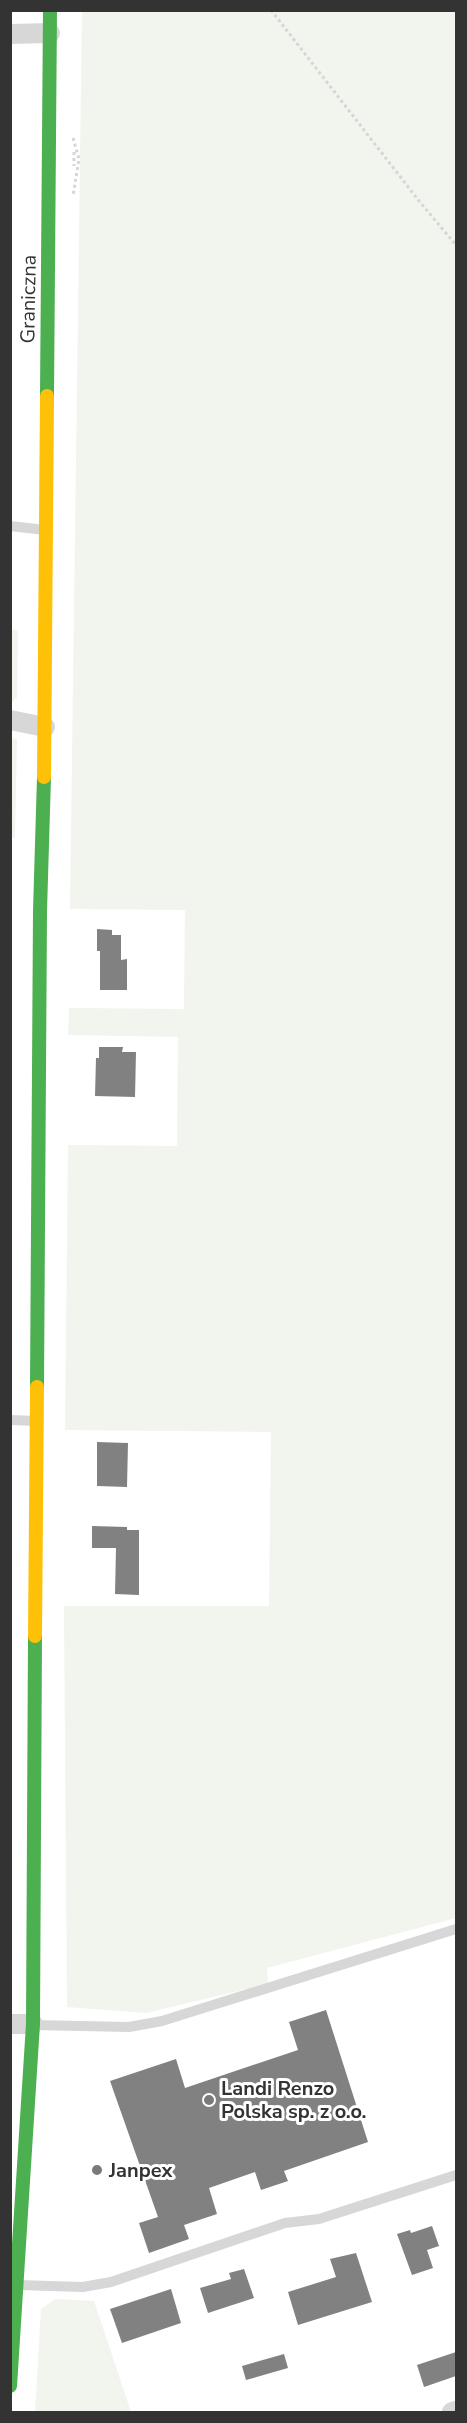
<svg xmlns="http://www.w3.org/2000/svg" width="467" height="2423" font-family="'Nunito Sans',sans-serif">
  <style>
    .green { fill: #f1f5ed }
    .building { fill: #818181 }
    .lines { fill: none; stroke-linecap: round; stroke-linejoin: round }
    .path { stroke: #d6d6d6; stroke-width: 3; stroke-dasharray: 3 3; stroke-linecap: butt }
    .lane { stroke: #d7d7d7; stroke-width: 10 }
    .street { stroke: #d7d7d7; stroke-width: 20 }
    .fast { stroke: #4caf50; stroke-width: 14 }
    .slow { stroke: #ffc107; stroke-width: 14 }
    .poi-dot { fill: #7a7a7a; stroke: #fff; stroke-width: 2 }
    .labels { text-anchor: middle; stroke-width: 6; stroke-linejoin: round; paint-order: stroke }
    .street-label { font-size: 20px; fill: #333; stroke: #fff }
    .poi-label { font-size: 20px; font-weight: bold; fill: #333; stroke: #fff; text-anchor: start }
  </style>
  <rect width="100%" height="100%" fill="#fff"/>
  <g class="green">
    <path d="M82,11H456V1918L267,1968L268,1984L146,2013L67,2007L64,1606H269L271,1432L65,1430L68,1145L177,1146L178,1037L68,1035L69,1008L184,1009L185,910L70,909Z"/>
    <path d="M11,629L18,631L17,698L11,703Z"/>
    <path d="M11,738L17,739L15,838H10Z"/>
    <path d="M56,2299L94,2301L131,2412H35L41,2309Z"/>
  </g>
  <g class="building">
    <path d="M97,929L112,930V935H121V960L127,959V990H100V951H97Z"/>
    <path d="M99,1047H123L122,1052H136L135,1097L95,1096L96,1058H99Z"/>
    <path d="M97,1442L128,1443L127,1487L97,1486Z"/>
    <path d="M92,1526L127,1527V1530H139V1595L115,1594L116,1548H92Z"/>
    <path d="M326,2010L368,2142L284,2171L288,2181L261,2190L255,2172L209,2188L217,2214L184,2225L189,2239L149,2253L139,2223L158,2217L110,2081L176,2059L185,2088L298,2050L289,2022Z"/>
    <path d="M432,2226L439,2246L427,2250L433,2268L412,2275L397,2234L410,2230L411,2233Z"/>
    <path d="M356,2253L372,2302L298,2325L288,2292L336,2277L330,2259Z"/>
    <path d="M244,2269L254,2298L208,2313L200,2288L231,2279L229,2273Z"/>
    <path d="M171,2289L181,2323L122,2343L110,2309Z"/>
    <path d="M456,2352V2376L424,2387L417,2365Z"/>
    <path d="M284,2354L288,2368L246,2380L242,2366Z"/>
  </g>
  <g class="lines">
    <g class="path">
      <path d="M271,10L419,201L456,245"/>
      <path d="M73,138L79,159L73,196"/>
      <path d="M74,152V166"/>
    </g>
    <g class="lane">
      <path d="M10,526L45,530"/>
      <path d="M10,1420L36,1421"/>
      <path d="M33,2025L129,2027L162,2021L456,1929"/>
      <path d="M17,2285L83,2287L111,2282L285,2223L319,2219L456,2175"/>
    </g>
    <g class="street">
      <path d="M10,34L50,33"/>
      <path d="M10,720L45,727"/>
      <path d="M10,2024H33"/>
      <path d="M452,2412L456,2411"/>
    </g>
    <g class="fast">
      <path d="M47,396L50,10"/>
      <path d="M37,1387L40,911L44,777"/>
      <path d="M10,2386L33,2024L35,1636"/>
    </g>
    <g class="slow">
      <path d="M44,777L47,396"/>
      <path d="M35,1636L37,1387"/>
    </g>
  </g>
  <g class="poi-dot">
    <circle cx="209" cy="2100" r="6"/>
    <circle cx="97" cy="2170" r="6"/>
  </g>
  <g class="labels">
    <g class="street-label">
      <text transform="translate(28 299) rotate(-89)" y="7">Graniczna</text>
    </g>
    <g class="poi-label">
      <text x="221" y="2095">Landi Renzo<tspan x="221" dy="23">Polska sp. z o.o.</tspan></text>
      <text x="109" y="2177">Janpex</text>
    </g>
  </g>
  <rect width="467" height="2423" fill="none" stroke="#333333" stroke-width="24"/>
</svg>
